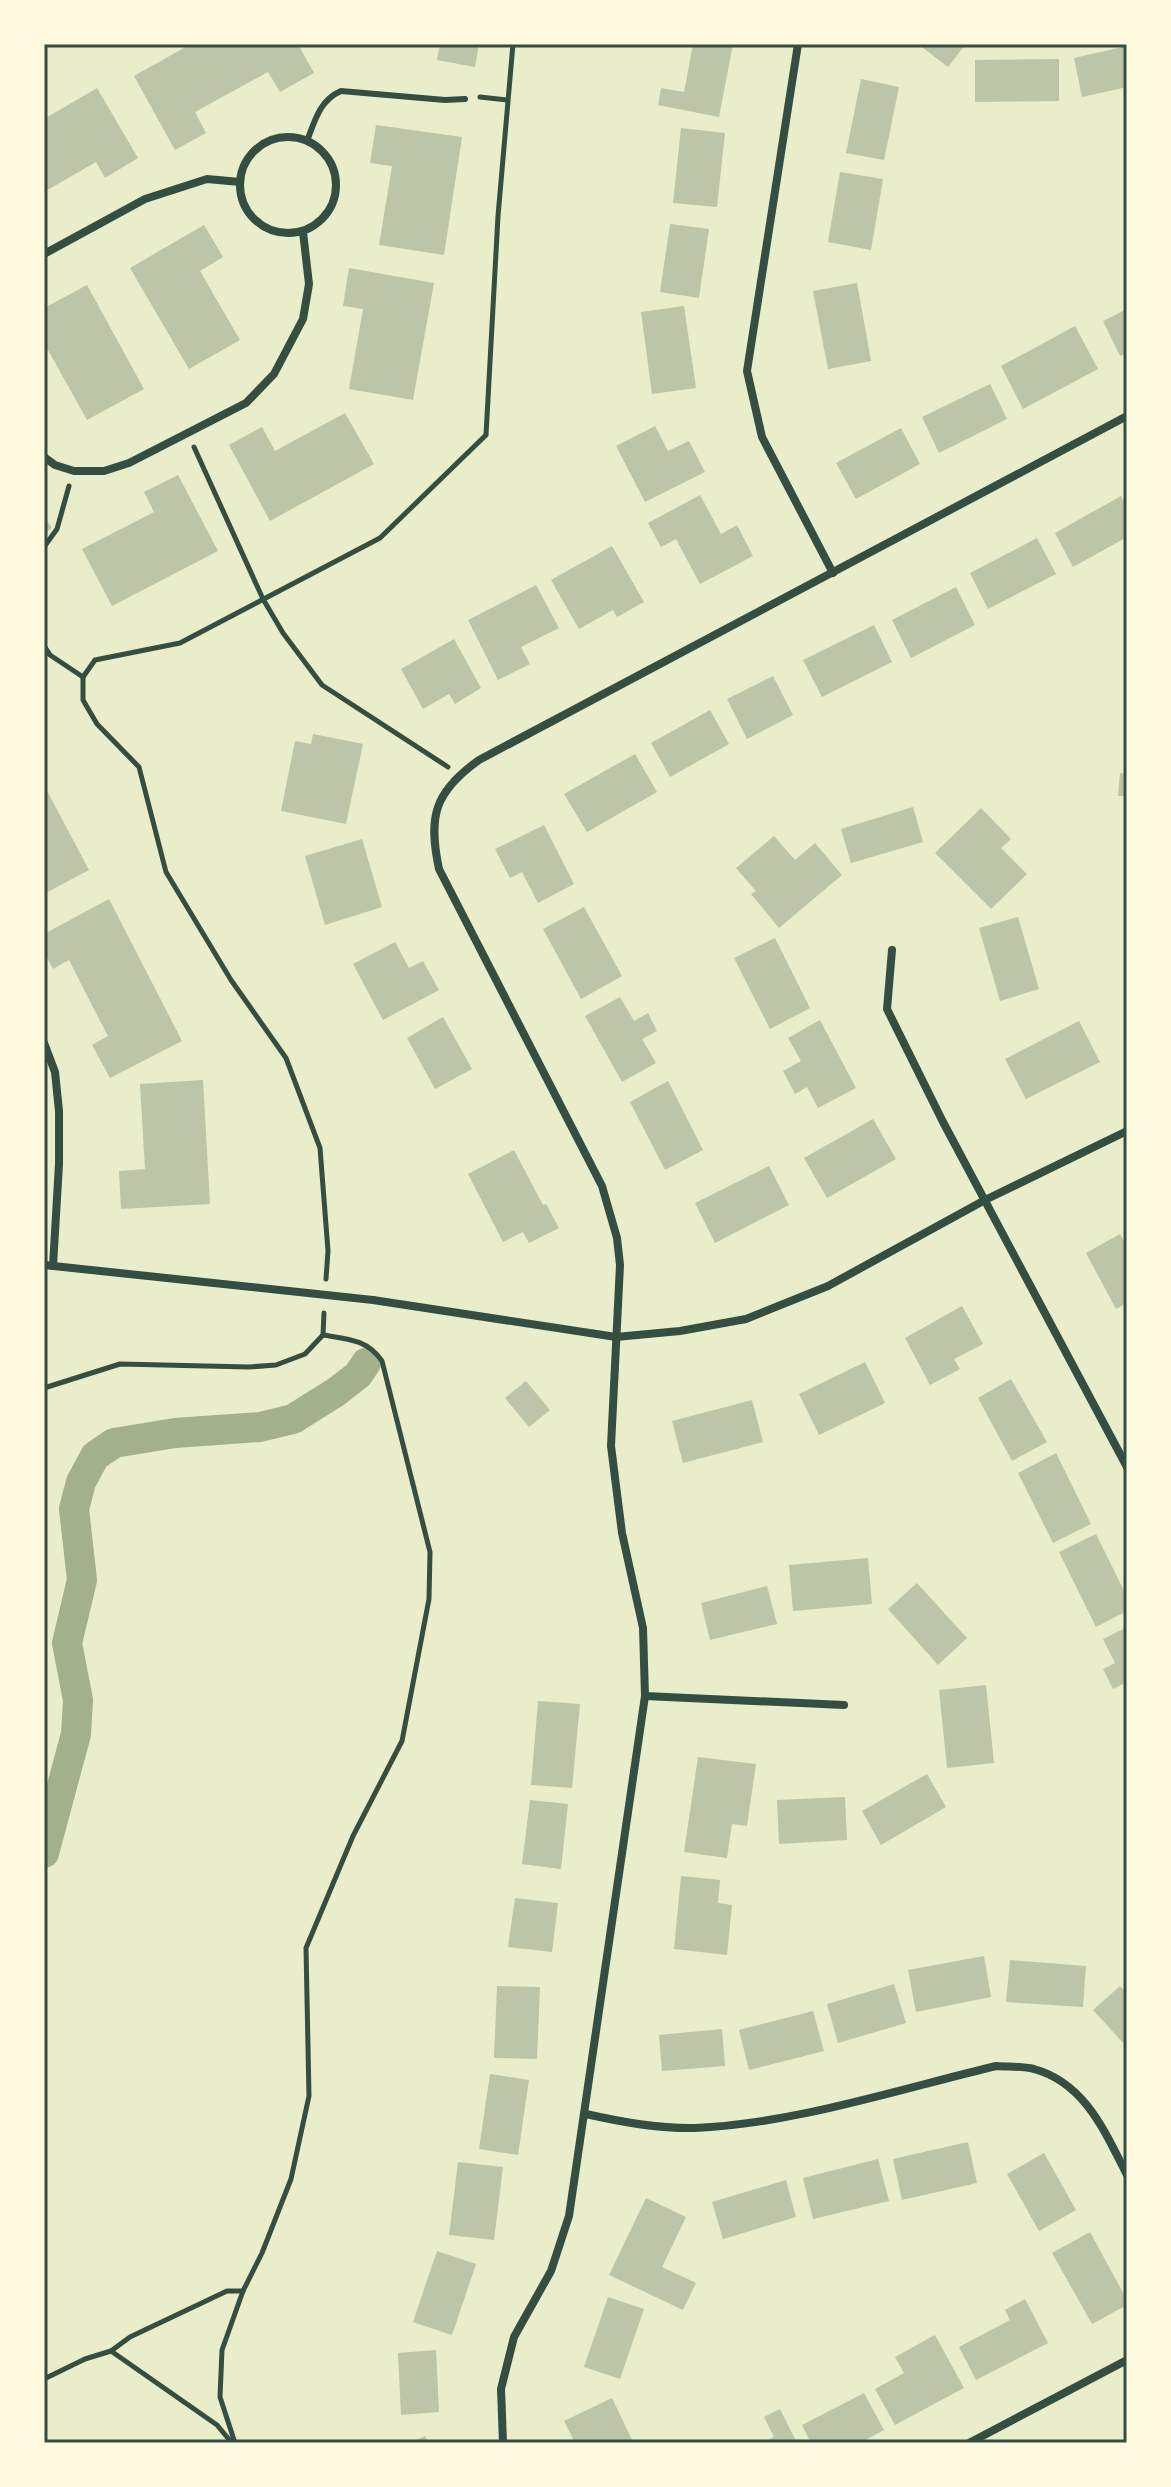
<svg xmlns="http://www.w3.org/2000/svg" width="1171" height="2487" font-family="'Work Sans',sans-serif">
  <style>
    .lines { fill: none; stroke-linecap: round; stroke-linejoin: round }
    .canal { stroke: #a3b18a; stroke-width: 30 }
    .building { fill: #bcc5a7 }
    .path { stroke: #344e41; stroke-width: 5 }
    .service { stroke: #344e41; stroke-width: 6 }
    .minor { stroke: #344e41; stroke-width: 8 }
    .neatline { fill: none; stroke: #344e41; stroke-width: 3 }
  </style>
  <rect width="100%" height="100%" fill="#e9edc9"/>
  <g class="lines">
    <path class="canal" d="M44,1853L76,1734L78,1700L67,1643L82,1580L74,1509L81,1482L95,1456L114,1443L175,1433L260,1427L293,1419L336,1392L358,1375L366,1363"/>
  </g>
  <g class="building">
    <path d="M191,44H298L314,73L280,92L268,72L195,112L206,133L175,150L134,76Z"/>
    <path d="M440,44H479L475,67L437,60Z"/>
    <path d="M693,44H733L719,117L658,105L661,88L684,92Z"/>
    <path d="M918,44H966L948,67Z"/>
    <path d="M1127,46V87L1082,97L1074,58Z"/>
    <path d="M1059,59V101L975,102V60Z"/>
    <path d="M861,79L899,87L884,160L846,153Z"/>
    <path d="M97,88L138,158L105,178L96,162L44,192V119Z"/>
    <path d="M376,125L462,137L444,255L379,245L392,166L370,163Z"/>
    <path d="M681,128L725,133L717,207L673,203Z"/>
    <path d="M840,172L883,179L871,250L828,242Z"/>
    <path d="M670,224L709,229L699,298L660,292Z"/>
    <path d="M204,225L223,257L200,271L240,340L189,369L130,268Z"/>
    <path d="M349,268L434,283L413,400L349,389L363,309L343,306Z"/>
    <path d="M857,283L871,361L828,369L813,291Z"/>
    <path d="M87,285L144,389L87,420L48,350L44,352V308Z"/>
    <path d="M684,306L696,388L652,394L641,312Z"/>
    <path d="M1127,309V353L1120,356L1103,321Z"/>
    <path d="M1075,326L1098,369L1023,409L1001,366Z"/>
    <path d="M990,384L1007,419L939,453L922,417Z"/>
    <path d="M345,413L374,464L270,521L229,445L262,427L275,451Z"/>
    <path d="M655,426L668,451L689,441L705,472L645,502L616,446Z"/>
    <path d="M901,428L920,464L856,499L836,463Z"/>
    <path d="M178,475L218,551L112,606L82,549L154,512L144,492Z"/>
    <path d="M700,495L721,534L737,525L753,556L700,584L676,539L661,547L648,523Z"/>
    <path d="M1121,496L1127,507V537L1073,567L1055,533Z"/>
    <path d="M44,516L52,528L44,534Z"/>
    <path d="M1037,538L1056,574L988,609L970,573Z"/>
    <path d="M612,546L644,602L617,617L613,610L579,629L551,580Z"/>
    <path d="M536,585L559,628L521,647L530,664L498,680L468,620Z"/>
    <path d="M956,587L975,625L911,658L892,620Z"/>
    <path d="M874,625L892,662L822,697L803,660Z"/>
    <path d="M454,639L481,688L455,704L449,694L423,709L401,669Z"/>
    <path d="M773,676L793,715L747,739L727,699Z"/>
    <path d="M710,710L729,744L670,777L651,743Z"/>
    <path d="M313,734L363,744L346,824L281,811L295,741L311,744Z"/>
    <path d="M635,754L657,792L587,832L564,794Z"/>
    <path d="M1120,773L1127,774V796H1118Z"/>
    <path d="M44,785L89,870L44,894Z"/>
    <path d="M913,807L923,842L851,863L841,829Z"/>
    <path d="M981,808L1011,839L1001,848L1027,874L991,909L935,853Z"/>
    <path d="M544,825L574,884L538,903L522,872L510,878L495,849Z"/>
    <path d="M774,836L795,860L815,843L842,875L779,928L751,894L756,891L736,868Z"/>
    <path d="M362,839L382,907L325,925L305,856Z"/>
    <path d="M109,899L182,1041L110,1078L92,1045L108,1036L98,1017L69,960L53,969L44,952V934Z"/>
    <path d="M584,907L622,976L581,999L543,929Z"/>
    <path d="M1018,917L1039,989L1000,1001L979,928Z"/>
    <path d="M775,938L810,1008L770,1029L734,958Z"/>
    <path d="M395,942L409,968L423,961L439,990L383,1020L353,964Z"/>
    <path d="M620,997L634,1021L648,1013L657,1031L642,1039L656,1063L622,1082L585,1016Z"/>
    <path d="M443,1017L472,1069L435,1089L407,1038Z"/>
    <path d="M820,1020L856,1088L818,1108L807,1087L795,1094L783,1071L801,1061L788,1038Z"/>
    <path d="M1079,1021L1100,1062L1026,1099L1005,1059Z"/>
    <path d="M203,1080L210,1204L121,1209L119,1171L145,1169L140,1084Z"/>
    <path d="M668,1081L703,1150L665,1170L630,1102Z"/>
    <path d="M873,1119L896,1159L827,1198L804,1158Z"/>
    <path d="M514,1150L543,1205L546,1204L559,1228L529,1243L523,1232L503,1242L468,1174Z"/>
    <path d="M769,1166L789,1205L715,1243L695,1203Z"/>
    <path d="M1120,1234L1127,1246V1303L1116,1309L1086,1253Z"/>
    <path d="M962,1306L983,1344L954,1359L960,1369L930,1385L905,1338Z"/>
    <path d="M865,1362L885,1403L819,1435L799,1394Z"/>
    <path d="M1011,1379L1047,1442L1012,1461L978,1398Z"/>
    <path d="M526,1381L550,1410L529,1427L505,1398Z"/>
    <path d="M752,1400L763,1442L683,1463L672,1421Z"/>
    <path d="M1056,1453L1091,1524L1053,1543L1018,1473Z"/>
    <path d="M1096,1534L1127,1597V1611L1096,1627L1059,1552Z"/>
    <path d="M868,1558L872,1604L793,1611L789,1565Z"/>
    <path d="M917,1583L967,1638L938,1665L888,1609Z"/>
    <path d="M767,1586L777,1624L710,1640L701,1603Z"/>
    <path d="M1127,1627V1682L1113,1689L1103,1669L1115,1663L1103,1639Z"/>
    <path d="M986,1685L994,1763L947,1768L939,1690Z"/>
    <path d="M538,1701L580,1704L572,1788L531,1785Z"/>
    <path d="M698,1757L756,1764L747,1826L732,1824L727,1858L684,1852Z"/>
    <path d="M927,1774L946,1807L881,1845L862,1811Z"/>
    <path d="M845,1797L847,1840L779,1844L777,1800Z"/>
    <path d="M530,1800L568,1804L561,1869L522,1864Z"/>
    <path d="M681,1876L720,1880L718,1903L732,1905L727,1955L674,1949Z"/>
    <path d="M515,1898L558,1903L552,1952L508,1947Z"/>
    <path d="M984,1956L991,1997L916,2012L908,1970Z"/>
    <path d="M1010,1960L1086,1966L1083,2007L1006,2002Z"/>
    <path d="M894,1984L906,2023L838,2043L827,2004Z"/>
    <path d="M497,1986L540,1987L537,2059L494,2058Z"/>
    <path d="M1120,1986L1127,1993V2047L1093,2010Z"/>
    <path d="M813,2011L824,2051L749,2070L739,2030Z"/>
    <path d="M722,2029L725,2066L662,2071L659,2035Z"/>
    <path d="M490,2074L529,2080L518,2155L479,2149Z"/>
    <path d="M968,2142L977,2183L902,2200L893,2159Z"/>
    <path d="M1044,2153L1076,2210L1039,2231L1007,2174Z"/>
    <path d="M878,2159L889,2201L813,2219L803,2178Z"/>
    <path d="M458,2162L503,2167L494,2240L449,2235Z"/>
    <path d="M786,2180L796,2217L723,2239L712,2202Z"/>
    <path d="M646,2198L686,2217L662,2267L696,2283L683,2310L609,2275Z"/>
    <path d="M1090,2232L1127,2300V2305L1092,2324L1052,2253Z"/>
    <path d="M437,2251L476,2264L452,2335L413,2322Z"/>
    <path d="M608,2297L644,2309L620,2379L584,2367Z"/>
    <path d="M1025,2299L1048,2343L976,2380L959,2347L1010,2320L1005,2310Z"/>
    <path d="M935,2335L964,2388L895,2425L875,2389L904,2373L895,2357Z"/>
    <path d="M436,2350L439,2412L401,2415L398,2353Z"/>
    <path d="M864,2393L884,2430L860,2443H811L802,2425Z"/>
    <path d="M612,2398L633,2442L575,2443L564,2421Z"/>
    <path d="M780,2409L797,2443H762L774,2437L764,2417Z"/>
    <path d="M425,2436L429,2443H411Z"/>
  </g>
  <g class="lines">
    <g class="path">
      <path d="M480,97L507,100"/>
      <path d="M194,447L263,599L283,633L322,685L448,767"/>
      <path d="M44,547L57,529L69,486"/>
      <path d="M44,646L50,655L83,677L95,660L180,643L380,538L486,435L498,216L513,44"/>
      <path d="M83,677V700L97,724L139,767L166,872L231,980L286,1058L320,1148L328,1251L326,1279"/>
      <path d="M44,1388L120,1364L249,1367L276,1365L305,1354L323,1335L324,1313"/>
      <path d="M111,2351L130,2337L227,2291H243"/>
      <path d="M44,2379L85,2359L111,2351L217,2425L232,2443"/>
      <path d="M235,2443L220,2397L222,2350L243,2291L262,2253L291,2179L309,2096L306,1948L353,1836L402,1741L429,1599L430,1552L382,1361C367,1339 347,1339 323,1335"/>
    </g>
    <path class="service" d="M307,141C315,120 320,100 341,91L445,100L465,99"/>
    <g class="minor">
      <path d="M798,44L747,371L762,437L833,573"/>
      <circle cx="288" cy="185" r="48"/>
      <path d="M44,254L145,199L207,179L240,182"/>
      <path d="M44,457L55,465L74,471H104L129,463L246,403L274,374L303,319L309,284L303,232"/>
      <path d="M892,950L887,1009L943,1122L1127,1467"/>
      <path d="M44,1043L55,1072L59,1111V1164L53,1266"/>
      <path d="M44,1265L373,1300L616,1337L680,1331L746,1319L828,1286L985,1200L1127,1131"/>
      <path d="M645,1696L844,1705"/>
      <path d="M586,2114C621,2122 659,2129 695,2128C793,2124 900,2089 996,2066C1008,2067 1022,2066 1034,2069C1085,2083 1105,2132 1127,2175"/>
      <path d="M503,2443L501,2389L514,2337L551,2271L569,2216L645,1696L643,1628L622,1533L611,1446L620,1265L617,1238L602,1186L439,869C428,817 434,792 479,760L1127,416"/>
      <path d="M969,2443L1127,2360"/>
    </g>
  </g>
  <rect width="1171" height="2487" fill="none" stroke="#fefae0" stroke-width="92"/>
  <rect x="46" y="46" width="1079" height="2395" class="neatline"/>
</svg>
